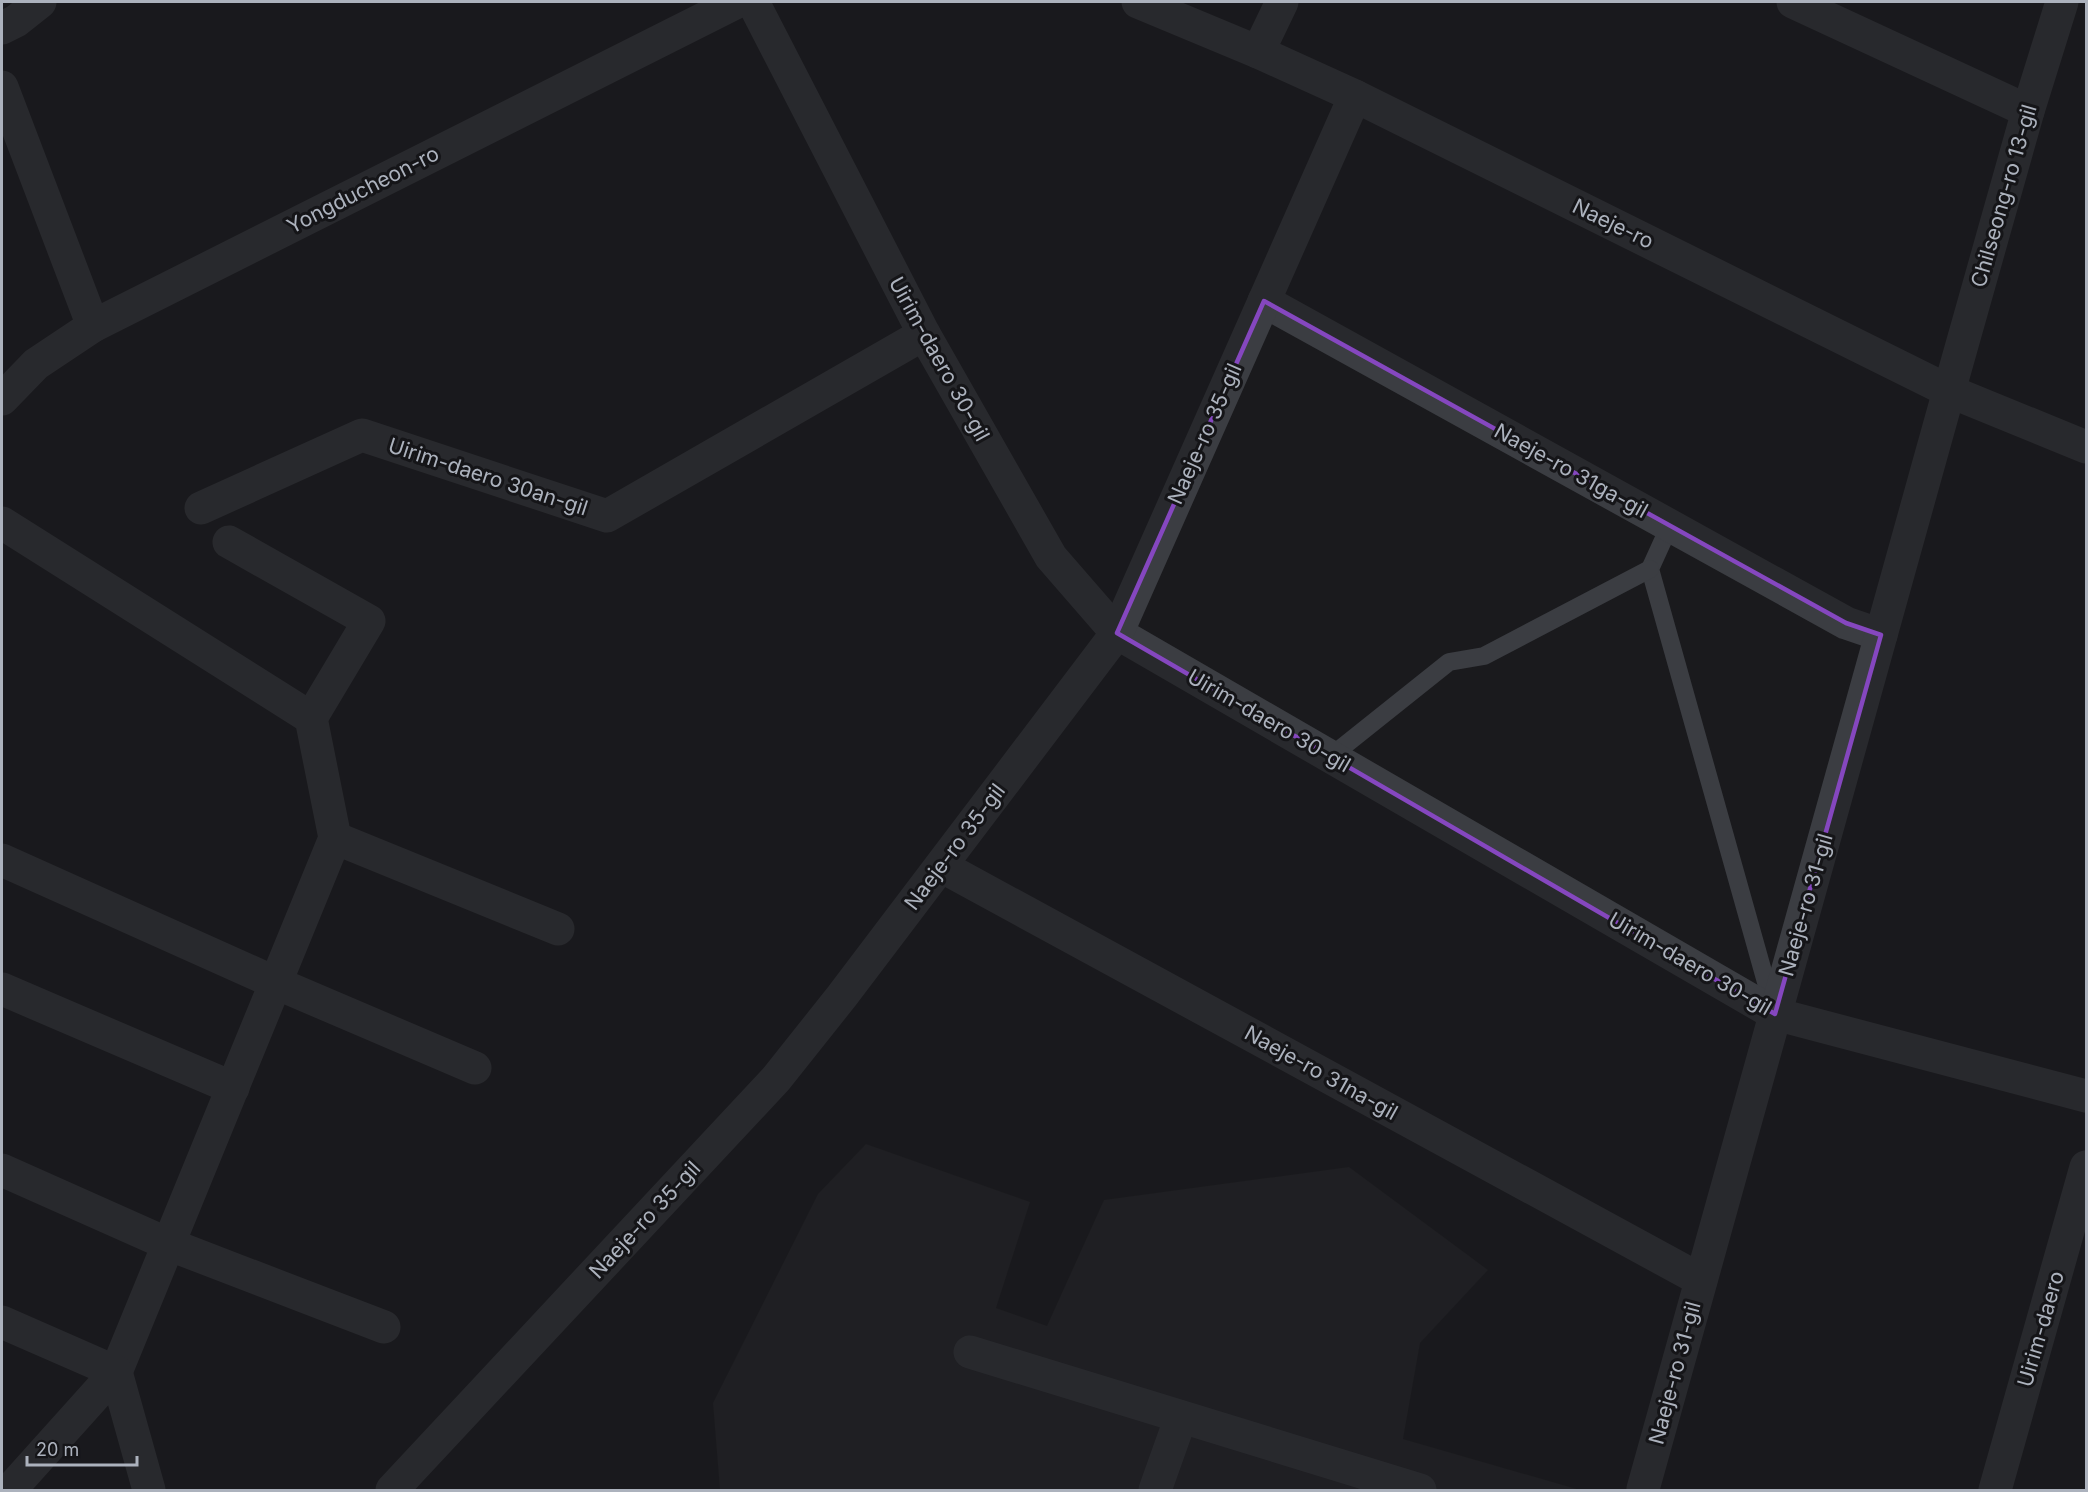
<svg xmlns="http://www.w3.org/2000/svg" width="2088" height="1492" font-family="Inter,sans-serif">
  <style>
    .built { fill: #26262a }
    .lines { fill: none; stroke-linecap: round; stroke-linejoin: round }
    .service { stroke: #3b3d42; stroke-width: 18 }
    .minor { stroke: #3b3d42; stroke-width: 33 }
    .tertiary { stroke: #3b3d42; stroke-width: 33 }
    .marked { fill: none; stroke: #8547bf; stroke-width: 4.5; stroke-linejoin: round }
    .labels { text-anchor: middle; stroke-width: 6; stroke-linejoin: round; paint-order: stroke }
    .street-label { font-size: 21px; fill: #acb2bd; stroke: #151518 }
  </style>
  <rect width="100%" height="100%" fill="#1a1a1d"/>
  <path class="built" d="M866,1144L1030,1202L996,1308L1047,1326L1104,1200L1349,1167L1488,1270L1420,1343L1403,1439L1580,1490H720L713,1403L818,1194Z"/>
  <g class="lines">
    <g class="service">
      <path d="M1670,525L1650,569L1773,1007"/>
      <path d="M1330,757L1449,662L1484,656L1650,569"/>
    </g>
    <g class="minor">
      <path d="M753,2L924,334L1051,557L1117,633L1775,1014L2086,1096"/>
      <path d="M1793,2L2028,111"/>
      <path d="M2,28L16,21L40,2"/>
      <path d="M1258,52L1282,2"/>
      <path d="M2,87L93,326"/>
      <path d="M1264,301L1846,623L1881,635"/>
      <path d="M2,399L36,364L93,326L737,2"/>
      <path d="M201,508L362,435L607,516L924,334"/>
      <path d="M2,523L311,718L335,838L116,1372L10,1490"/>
      <path d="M229,542L369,621L311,718"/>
      <path d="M335,838L558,929"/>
      <path d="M2,860L276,983L475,1068"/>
      <path d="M941,866L1701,1280"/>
      <path d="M2,989L233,1088"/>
      <path d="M2,1170L168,1244L384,1327"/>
      <path d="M2,1322L116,1372"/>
      <path d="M970,1352L1420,1490"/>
      <path d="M116,1372L149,1490"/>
      <path d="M1643,1489L1949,391L2028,111L2062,2"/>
      <path d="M392,1490L776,1079L842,996L1117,633L1355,96"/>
      <path d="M1155,1490L1181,1417"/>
    </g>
    <g class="tertiary">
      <path d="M1138,2L1258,52L1355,96L1949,391L2086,447"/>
      <path d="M1995,1490L2086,1167"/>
    </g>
  </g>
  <path d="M0 0H2088V1492H0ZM1264,301L1846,623L1881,635L1775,1014L1117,633Z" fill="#1a1a1d" fill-opacity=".55" fill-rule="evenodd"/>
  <path class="marked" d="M1264,301L1846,623L1881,635L1775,1014L1117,633Z"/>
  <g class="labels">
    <g class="street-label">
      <text transform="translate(363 190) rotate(-27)" y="7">Yongducheon-ro</text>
      <text transform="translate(2004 196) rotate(-74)" y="7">Chilseong-ro 13-gil</text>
      <text transform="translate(1613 224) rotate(26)" y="7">Naeje-ro</text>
      <text transform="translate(939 359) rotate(61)" y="7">Uirim-daero 30-gil</text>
      <text transform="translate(1205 434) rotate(-66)" y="7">Naeje-ro 35-gil</text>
      <text transform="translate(1571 471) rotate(29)" y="7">Naeje-ro 31ga-gil</text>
      <text transform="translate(488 477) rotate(18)" y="7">Uirim-daero 30an-gil</text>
      <text transform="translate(1269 721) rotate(30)" y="7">Uirim-daero 30-gil</text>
      <text transform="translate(955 847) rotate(-53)" y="7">Naeje-ro 35-gil</text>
      <text transform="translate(1806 905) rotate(-74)" y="7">Naeje-ro 31-gil</text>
      <text transform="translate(1690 964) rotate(30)" y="7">Uirim-daero 30-gil</text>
      <text transform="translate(1321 1073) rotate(29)" y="7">Naeje-ro 31na-gil</text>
      <text transform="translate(645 1220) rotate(-47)" y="7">Naeje-ro 35-gil</text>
      <text transform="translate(2041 1329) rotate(-74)" y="7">Uirim-daero</text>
      <text transform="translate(1675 1373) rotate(-75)" y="7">Naeje-ro 31-gil</text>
    </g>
  </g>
  <rect width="2088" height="1492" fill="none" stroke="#acb2bd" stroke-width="6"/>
  <path d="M27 1456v9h110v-9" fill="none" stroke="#acb2bd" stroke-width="3"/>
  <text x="36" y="1456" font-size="18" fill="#acb2bd" stroke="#151518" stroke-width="4.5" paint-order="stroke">20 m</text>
</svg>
